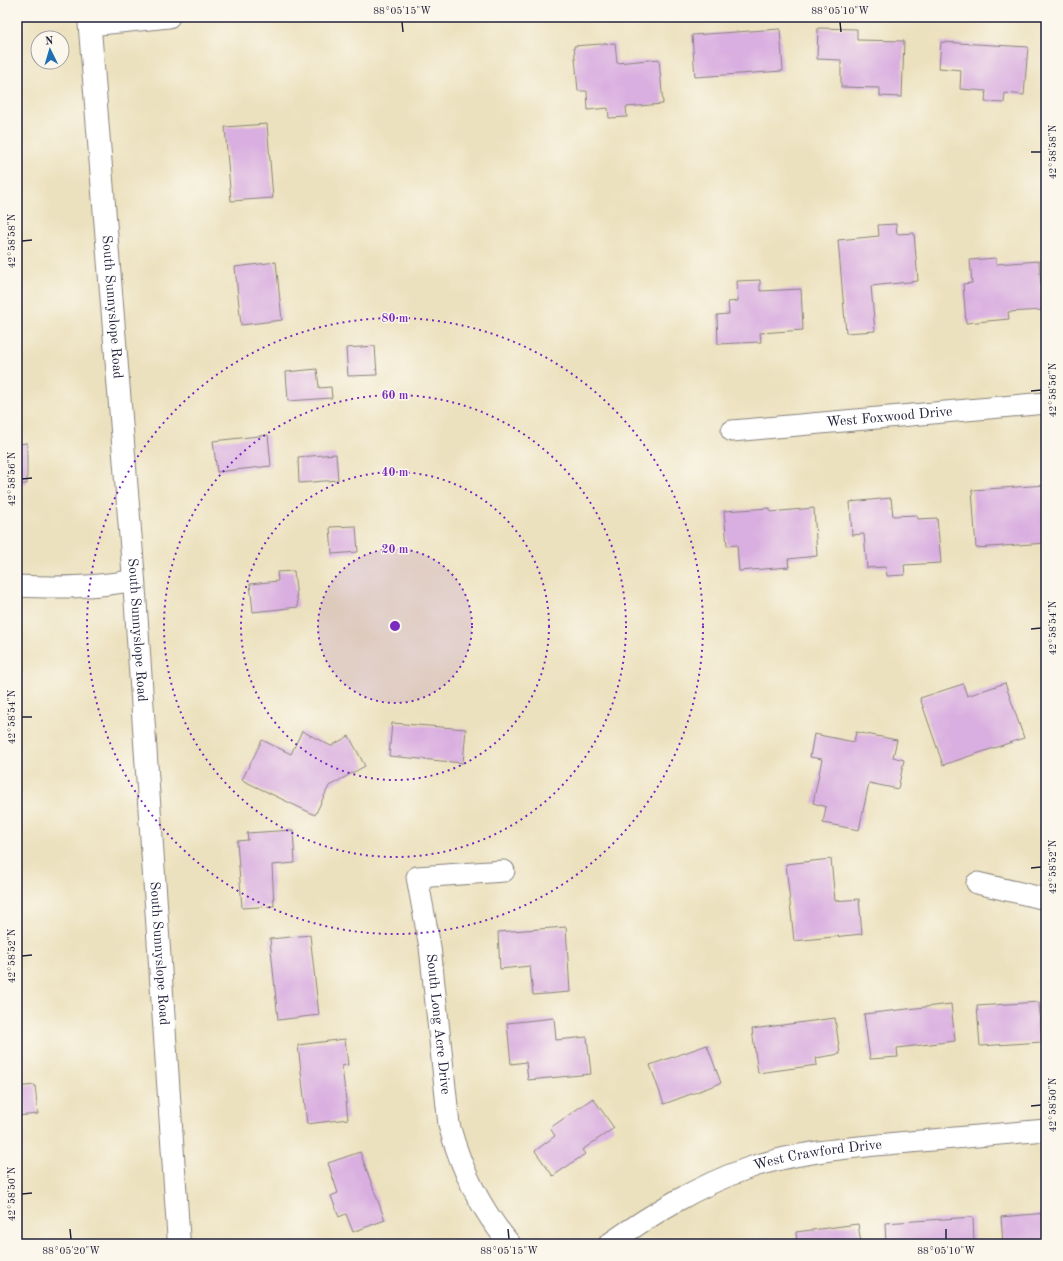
<svg xmlns="http://www.w3.org/2000/svg" width="1063" height="1261" viewBox="0 0 1063 1261" font-family="'Old Standard TT',serif">
<rect width="100%" height="100%" fill="#fbf7ec"/>
<filter id="ink" filterUnits="userSpaceOnUse"><feTurbulence type="fractalNoise" baseFrequency=".025" numOctaves="2"/><feDisplacementMap in="SourceGraphic" scale="8" xChannelSelector="R" yChannelSelector="G"/><feConvolveMatrix kernelMatrix="1 2 1 2 8 2 1 2 1" color-interpolation-filters="sRGB"/></filter>
<filter id="wash" filterUnits="userSpaceOnUse"><feTurbulence type="fractalNoise" baseFrequency=".012" numOctaves="4" result="noise"/><feDisplacementMap in="SourceGraphic" scale="16" xChannelSelector="R" yChannelSelector="G"/><feGaussianBlur stdDeviation="0.9" result="paint"/><feColorMatrix in="noise" values="0 0 0 0 0 0 0 0 0 0 0 0 0 0 0 0 0 1.4 0 .05"/><feComposite in="paint" operator="in"/></filter>
<g filter="url(#wash)">
<rect width="100%" height="100%" fill="#ece1be"/>
<g id="blocks">
<path fill="#d9aee0" d="M818,28L857,29V40L904,41L902,97L880,96V88L841,87V60L817,59Z
M780,29L783,71L695,77L692,35Z
M941,42L1028,47L1024,95L1005,93L1004,103L985,102L986,91L960,89L961,70L939,68Z
M615,43L617,63L659,59L663,104L626,107L627,117L609,118L608,108L588,110L587,91H578L574,46Z
M267,124L273,198L231,201L225,127Z
M896,224L897,234L914,233L918,281L871,286L875,331L846,333L838,240L879,236L878,225Z
M996,258V264L1039,261L1043,310L1008,312L1009,319L966,323L963,284L972,283L970,260Z
M276,262L282,320L241,325L235,267Z
M760,280V291L801,289L803,330L760,333L761,342L718,344L717,315L729,314L728,302L738,301L737,281Z
M375,346L377,375L348,376L346,348Z
M317,369L319,388L331,387L332,398L288,401L286,372Z
M268,435L271,466L217,472L213,441Z
M27,443V484H17V444Z
M336,454L338,480L299,483L298,457Z
M1046,485V543L976,548L972,490Z
M891,498L893,516L917,515L918,519L937,518L941,563L904,565L905,575L887,576L886,567L867,568L864,534L852,535L850,502Z
M770,508V512L814,508L817,556L788,559L789,567L739,571L737,545L727,546L724,511Z
M356,526L358,552L332,554L330,527Z
M294,571L298,607L253,612L250,584L278,581L277,572Z
M1005,683L1024,738L943,765L920,698L963,684L967,696Z
M392,723L466,729L463,763L389,756Z
M302,731L331,746L349,736L365,766L329,786L315,815L242,780L262,740L291,754Z
M856,732L897,740L893,757L904,760L898,789L869,783L859,830L823,823L826,807L813,803L822,759L810,757L814,734L854,742Z
M293,830L295,863L272,865L274,906L242,908L237,841L248,840L247,833Z
M831,859L835,901L859,899L862,934L794,941L786,864Z
M566,927L570,992L533,995L530,966L500,969L498,932Z
M310,935L319,1015L278,1020L270,939Z
M1039,1002L1042,1042L980,1046L977,1006Z
M951,1004L955,1041L897,1048L898,1057L870,1059L864,1014Z
M554,1018L556,1040L587,1037L591,1074L528,1080L526,1062L511,1064L507,1023Z
M835,1018L840,1054L816,1058L817,1065L758,1073L752,1029Z
M345,1039L348,1065L342,1066L348,1119L307,1124L298,1045Z
M707,1045L721,1083L664,1104L650,1065Z
M35,1085L38,1114L17,1116V1087Z
M593,1098L614,1128L582,1150L585,1154L553,1176L535,1151L555,1136L550,1128Z
M360,1152L385,1220L353,1232L346,1214L339,1217L331,1196L338,1193L328,1163Z
M1046,1213V1244H1003L1001,1217Z
M973,1217L974,1244H886L885,1223Z
M858,1224L861,1244H797L796,1232Z"/>
</g>
</g>
<g filter="url(#ink)">
<use href="#blocks" fill-opacity="0" stroke="#87827c" stroke-width="1"/>
<g fill="none" stroke-linecap="round" stroke-linejoin="round">
<defs>
<g id="street">
<path d="M90,25L169,17"/>
<path id="s1" d="M732,431L1046,403"/>
<path d="M17,586C57,588 95,588 134,580"/>
<path id="s2" d="M504,871L417,877L430,947L449,1125C461,1169 481,1210 510,1244"/>
<path d="M977,883L1046,899"/>
<path id="s3" d="M609,1244C652,1214 697,1186 746,1169C794,1152 848,1148 898,1143C948,1139 997,1134 1046,1130"/>
</g>
<g id="secondary">
<path id="s4" d="M89,17L134,580L179,1244"/>
</g>
</defs>
<use href="#street" stroke="#87827c" stroke-width="23"/>
<use href="#secondary" stroke="#87827c" stroke-width="24"/>
<use href="#street" stroke="#fff" stroke-width="21"/>
<use href="#secondary" stroke="#fff" stroke-width="22"/>
</g>
</g>
<path fill="none" stroke="#22223b" stroke-width="1.5" d="M402,22L403,32M840,22L841,32M1031,152H1041M22,241L32,240M1031,391L1041,390M22,479L32,478M1031,629L1041,628M22,717H32M1031,868L1041,867M22,956L32,955M1031,1106L1041,1105M22,1194L32,1193M70,1229L71,1239M508,1229L509,1239M946,1229V1239"/>
<circle cx="395" cy="626" r="77" fill="#7b2cbf" fill-opacity=".12"/>
<g fill="none" stroke="#7b2cbf" stroke-width="2" stroke-dasharray="2 4">
<circle cx="395" cy="626" r="77"/>
<circle cx="395" cy="626" r="154"/>
<circle cx="395" cy="626" r="231"/>
<circle cx="395" cy="626" r="308"/>
</g>
<g text-anchor="middle" dominant-baseline="central" stroke-width="3" stroke-linejoin="round" paint-order="stroke">
<g font-size="14" fill="#22223b" stroke="#fbf7ec">
<text stroke="none"><textPath href="#s4" startOffset="291">South Sunnyslope Road</textPath></text>
<text stroke="none"><textPath href="#s1" startOffset="158">West Foxwood Drive</textPath></text>
<text stroke="none"><textPath href="#s4" startOffset="615">South Sunnyslope Road</textPath></text>
<text stroke="none"><textPath href="#s4" startOffset="939">South Sunnyslope Road</textPath></text>
<text stroke="none"><textPath href="#s2" startOffset="236">South Long Acre Drive</textPath></text>
<text stroke="none"><textPath href="#s3" startOffset="230">West Crawford Drive</textPath></text>
</g>
</g>
<circle cx="395" cy="626" r="6" fill="#7b2cbf" stroke="#fbf7ec" stroke-width="2"/>
<g font-size="12" text-anchor="middle" font-weight="bold" fill="#7b2cbf" stroke="#fbf7ec" stroke-width="3" stroke-linejoin="round" paint-order="stroke">
<text x="395" y="322">80 m</text>
<text x="395" y="399">60 m</text>
<text x="395" y="476">40 m</text>
<text x="395" y="553">20 m</text>
</g>
<rect width="1063" height="1261" fill="none" stroke="#fbf7ec" stroke-width="44"/>
<g transform="translate(50 50) rotate(355)"><circle r="19" fill="#fbf7ec" stroke="#a4a2a5"/>
<path d="M0-3L7 15L0 10L-7 15Z" fill="#1f6fb2"/>
<text y="-6" font-size="11" font-weight="bold" text-anchor="middle" fill="#22223b">N</text>
</g>
<rect x="22" y="22" width="1019" height="1217" fill="none" stroke="#22223b" stroke-width="1.5"/>
<g font-size="10" text-anchor="middle" fill="#22223b">
<text x="402" y="14">88°05'15"W</text>
<text x="840" y="14">88°05'10"W</text>
<text transform="translate(1052 152) rotate(-90)" y="4">42°58'58"N</text>
<text transform="translate(11 241) rotate(-90)" y="4">42°58'58"N</text>
<text transform="translate(1052 390) rotate(-90)" y="4">42°58'56"N</text>
<text transform="translate(11 479) rotate(-90)" y="4">42°58'56"N</text>
<text transform="translate(1052 628) rotate(-90)" y="4">42°58'54"N</text>
<text transform="translate(11 717) rotate(-90)" y="4">42°58'54"N</text>
<text transform="translate(1052 867) rotate(-90)" y="4">42°58'52"N</text>
<text transform="translate(11 956) rotate(-90)" y="4">42°58'52"N</text>
<text transform="translate(1052 1105) rotate(-90)" y="4">42°58'50"N</text>
<text transform="translate(11 1194) rotate(-90)" y="4">42°58'50"N</text>
<text x="71" y="1254">88°05'20"W</text>
<text x="509" y="1254">88°05'15"W</text>
<text x="946" y="1254">88°05'10"W</text>
</g>
</svg>
